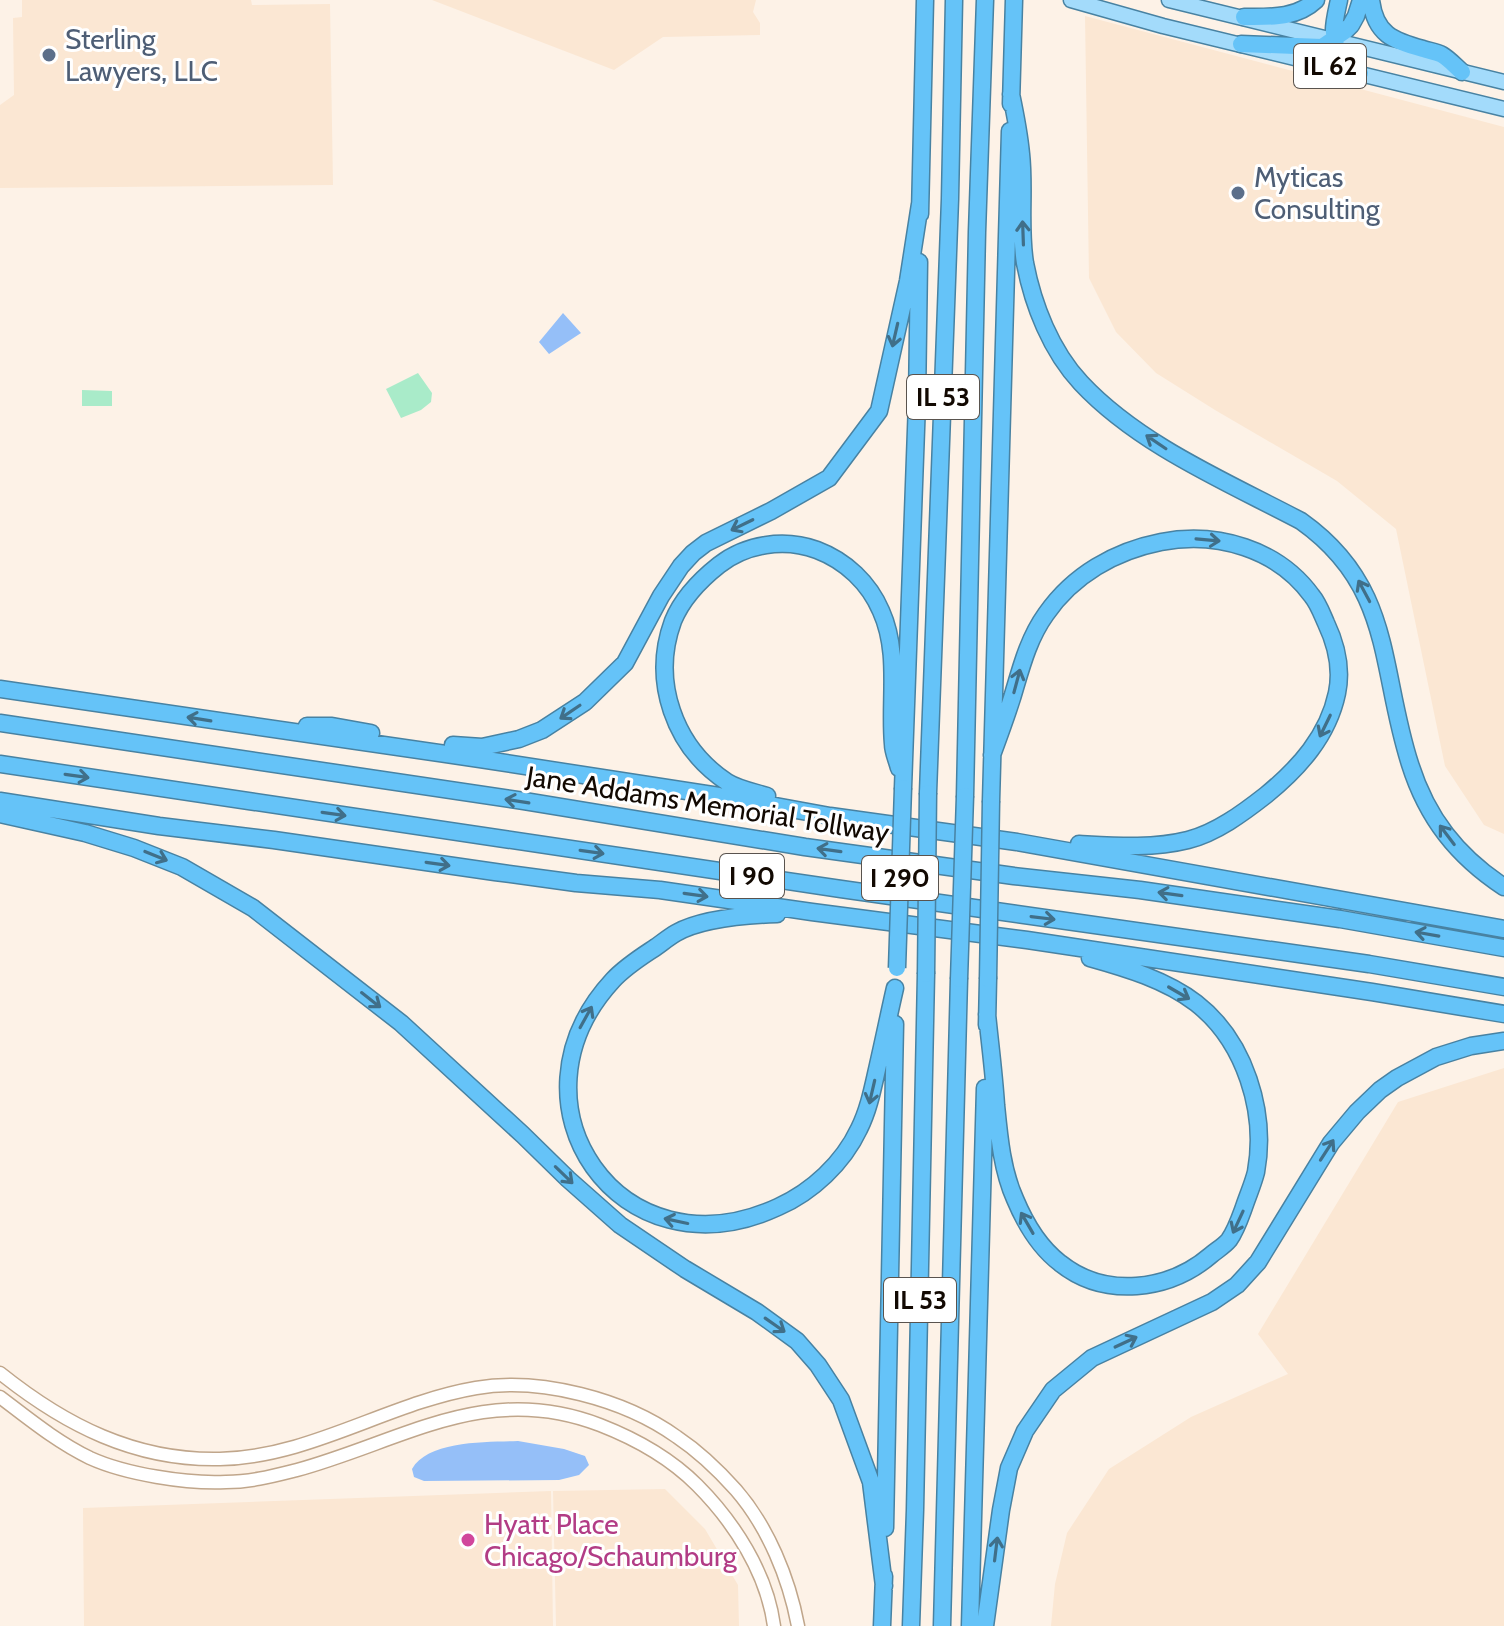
<svg xmlns="http://www.w3.org/2000/svg" width="1504" height="1626" viewBox="0 0 1504 1626" font-family="Cabin,sans-serif">
<rect width="100%" height="100%" fill="#fdf2e7"/>
<path fill="#fbe7d3" d="M22,0H251L252,5L330,4L333,185L0,188V105L14,95L13,18L22,17Z
M432,0H756L753,12L760,23V35L663,37L614,70Z
M1085,16L1504,127V834L1484,825L1445,766L1396,529L1337,481L1215,410L1156,373L1116,332L1089,278Z
M1504,1068V1626H1051L1055,1584L1067,1533L1109,1469L1191,1417L1288,1374L1258,1334L1398,1102Z
M665,1489L705,1529L738,1585L739,1626H556L553,1491Z
M551,1491L553,1626H84L83,1508Z"/>
<path fill="#a9ebc9" d="M418,373L432,393L431,402L421,410L401,418L386,389Z
M82,390L112,391V406H82Z"/>
<path fill="#95bff8" d="M563,313L581,333L549,354L539,342Z
M518,1441L564,1449L585,1456L589,1465L579,1475L559,1480L424,1481L414,1477L412,1469C428,1440 488,1442 518,1441Z"/>
<g fill="none" stroke-linecap="round" stroke-linejoin="round">
<defs>
<path id="tertiary" d="M0,1373C65,1425 135,1461 220,1459C311,1457 388,1403 476,1388C540,1377 624,1399 677,1437C698,1451 719,1471 736,1490C768,1527 789,1578 798,1626
M0,1397C29,1419 57,1442 90,1458C125,1474 187,1484 226,1482C251,1482 273,1476 297,1470C403,1441 486,1381 600,1425C636,1439 670,1458 697,1485C734,1522 767,1573 774,1626"/>
<path id="primary" d="M1071,0L1163,26L1504,109
M1169,0L1504,82"/>
<path id="motorway" d="M1339,0C1335,19 1329,38 1341,56C1345,63 1354,68 1360,73
M1371,0C1375,34 1393,41 1423,49C1429,51 1437,52 1442,55C1449,59 1456,67 1462,72
M1244,17C1269,17 1296,19 1316,0
M1241,44L1322,47L1345,31L1351,25L1356,16L1361,0
M1011,94C1015,113 1019,133 1021,154C1025,190 1019,227 1025,263C1033,305 1051,351 1081,383C1139,445 1227,482 1301,521C1394,587 1379,668 1410,764C1427,818 1457,856 1504,887
M1011,104L1014,0
M920,214L925,0
M0,689L480,759L719,796L830,816L1017,842L1504,929
M0,723L524,801L805,847L1014,876L1140,890L1340,919L1504,948
M307,726H332L371,733
M453,745L482,747L519,739L542,730L585,702L625,663L661,596L681,566L693,553L706,543L771,511L829,478L879,411L908,281L920,204
M992,755C999,736 1006,717 1012,698C1021,668 1028,639 1046,614C1073,575 1115,551 1161,542C1217,531 1278,549 1312,596C1318,603 1322,614 1326,623C1336,644 1342,669 1337,693C1328,736 1299,768 1266,795C1243,813 1216,833 1188,840C1152,849 1115,846 1079,844
M0,764L841,889L1369,964L1504,987
M903,788L917,402L919,262
M928,793L950,199L954,0
M767,796C754,792 738,789 727,782C674,747 651,681 673,621C682,599 700,580 719,565C746,544 784,538 817,550C846,561 869,583 881,611C900,653 889,700 893,744C893,752 897,760 899,768
M965,796L977,232L985,0
M0,801L159,826L274,840L495,872L576,883L660,890L812,912L1027,940L1372,992L1504,1014
M991,801L1010,131
M0,814L85,833L134,848L182,867L253,908L401,1023L523,1135L568,1179L620,1225L685,1269L757,1312L797,1341L818,1365L841,1400L871,1482L884,1586
M777,914C748,915 701,919 676,933C669,937 663,942 656,947C641,957 626,966 613,980C499,1103 620,1280 778,1207C812,1192 843,1163 859,1129C869,1109 873,1087 878,1065C884,1039 889,1014 895,988
M987,1014C990,1044 994,1074 996,1105C999,1136 1002,1170 1015,1199C1025,1223 1039,1247 1060,1263C1105,1299 1169,1291 1211,1255C1217,1250 1224,1246 1229,1240C1236,1230 1240,1218 1244,1207C1248,1195 1253,1184 1256,1172C1267,1112 1245,1041 1196,1003C1166,980 1126,968 1090,958
M987,1025L988,979
M885,1528L895,1024
M882,1626L884,1576
M911,1626L915,1510L926,974
M942,1626L959,979
M970,1626L985,1088
M985,1626L1001,1510L1009,1468L1025,1431L1053,1390L1092,1358L1212,1302L1237,1285L1258,1262L1331,1143L1357,1112L1380,1090L1397,1078L1436,1057L1471,1046L1504,1041"/>
</defs>
<use href="#tertiary" stroke="#c0a68b" stroke-width="15"/>
<use href="#primary" stroke="#4882a2" stroke-width="17"/>
<use href="#motorway" stroke="#4882a2" stroke-width="19"/>
<use href="#tertiary" stroke="#fff" stroke-width="12"/>
<use href="#primary" stroke="#a3dbfb" stroke-width="14"/>
<use href="#motorway" stroke="#65c3f8" stroke-width="16"/>
<defs>
<path id="motorway-bridge" d="M897,968L903,788
M926,974L928,793
M959,979L965,796
M988,979L991,801"/>
</defs>
<use href="#motorway-bridge" stroke="#4882a2" stroke-width="19" stroke-linecap="butt"/>
<use href="#motorway-bridge" stroke="#65c3f8" stroke-width="16"/>
</g>
<defs><path id="oneway-shaft" d="M-6 0H5M1.5-3L5.5 0L1.5 3" fill="none" stroke-width="1.6" stroke-linecap="round" stroke-linejoin="round" transform="scale(2)"/></defs>
<g stroke="#406f89">
<use href="#oneway-shaft" transform="translate(1023 233) rotate(-92)"/>
<use href="#oneway-shaft" transform="translate(895 335) rotate(103)"/>
<use href="#oneway-shaft" transform="translate(1156 442) rotate(-146)"/>
<use href="#oneway-shaft" transform="translate(742 525) rotate(154)"/>
<use href="#oneway-shaft" transform="translate(1208 540) rotate(5)"/>
<use href="#oneway-shaft" transform="translate(1364 591) rotate(-118)"/>
<use href="#oneway-shaft" transform="translate(1017 681) rotate(-75)"/>
<use href="#oneway-shaft" transform="translate(570 712) rotate(146)"/>
<use href="#oneway-shaft" transform="translate(199 719) rotate(-171)"/>
<use href="#oneway-shaft" transform="translate(1325 726) rotate(116)"/>
<use href="#oneway-shaft" transform="translate(77 776) rotate(8)"/>
<use href="#oneway-shaft" transform="translate(517 801) rotate(-171)"/>
<use href="#oneway-shaft" transform="translate(334 814) rotate(8)"/>
<use href="#oneway-shaft" transform="translate(1447 835) rotate(-127)"/>
<use href="#oneway-shaft" transform="translate(829 850) rotate(-172)"/>
<use href="#oneway-shaft" transform="translate(592 852) rotate(8)"/>
<use href="#oneway-shaft" transform="translate(156 856) rotate(22)"/>
<use href="#oneway-shaft" transform="translate(438 864) rotate(8)"/>
<use href="#oneway-shaft" transform="translate(1170 894) rotate(-172)"/>
<use href="#oneway-shaft" transform="translate(696 895) rotate(8)"/>
<use href="#oneway-shaft" transform="translate(1043 918) rotate(7)"/>
<use href="#oneway-shaft" transform="translate(1427 934) rotate(-170)"/>
<use href="#oneway-shaft" transform="translate(1179 993) rotate(30)"/>
<use href="#oneway-shaft" transform="translate(371 1000) rotate(38)"/>
<use href="#oneway-shaft" transform="translate(586 1017) rotate(-61)"/>
<use href="#oneway-shaft" transform="translate(872 1092) rotate(103)"/>
<use href="#oneway-shaft" transform="translate(1327 1150) rotate(-57)"/>
<use href="#oneway-shaft" transform="translate(564 1175) rotate(44)"/>
<use href="#oneway-shaft" transform="translate(676 1221) rotate(-168)"/>
<use href="#oneway-shaft" transform="translate(1238 1222) rotate(115)"/>
<use href="#oneway-shaft" transform="translate(1027 1223) rotate(-120)"/>
<use href="#oneway-shaft" transform="translate(775 1325) rotate(35)"/>
<use href="#oneway-shaft" transform="translate(1126 1342) rotate(-25)"/>
<use href="#oneway-shaft" transform="translate(996 1549) rotate(-83)"/>
</g>
<g fill="#5c6f8a" stroke="#fff" stroke-width="3">
<circle cx="49" cy="55" r="8"/>
<circle cx="1238" cy="193" r="8"/>
</g>
<circle fill="#d1479c" stroke="#fff" stroke-width="3" cx="468" cy="1540" r="8"/>
<g text-anchor="middle" dominant-baseline="central" stroke-width="6" stroke-linejoin="round" paint-order="stroke">
<g fill="#fff" stroke="#59534e" stroke-width="2">
<rect x="1294" y="44" width="72" height="44" rx="6"/>
<rect x="907" y="375" width="72" height="44" rx="6"/>
<rect x="720" y="854" width="64" height="44" rx="6"/>
<rect x="862" y="856" width="76" height="44" rx="6"/>
<rect x="884" y="1278" width="72" height="44" rx="6"/>
</g>
<g font-size="26" font-weight="bold" fill="#120902">
<text x="1330" y="66">IL 62</text>
<text x="943" y="397">IL 53</text>
<text x="752" y="876">I 90</text>
<text x="900" y="878">I 290</text>
<text x="920" y="1300">IL 53</text>
</g>
<g font-size="28" fill="#4e5e75" stroke="#fff" text-anchor="start">
<text x="65" y="39">Sterling<tspan x="65" dy="32">Lawyers, LLC</tspan></text>
<text x="1254" y="177">Myticas<tspan x="1254" dy="32">Consulting</tspan></text>
</g>
<g font-size="28" fill="#120902" stroke="#fff">
<text transform="translate(708 804) rotate(9)">Jane Addams Memorial Tollway</text>
</g>
<g font-size="28" fill="#b23c85" stroke="#fff" text-anchor="start">
<text x="484" y="1524">Hyatt Place<tspan x="484" dy="32">Chicago/Schaumburg</tspan></text>
</g>
</g>
</svg>
